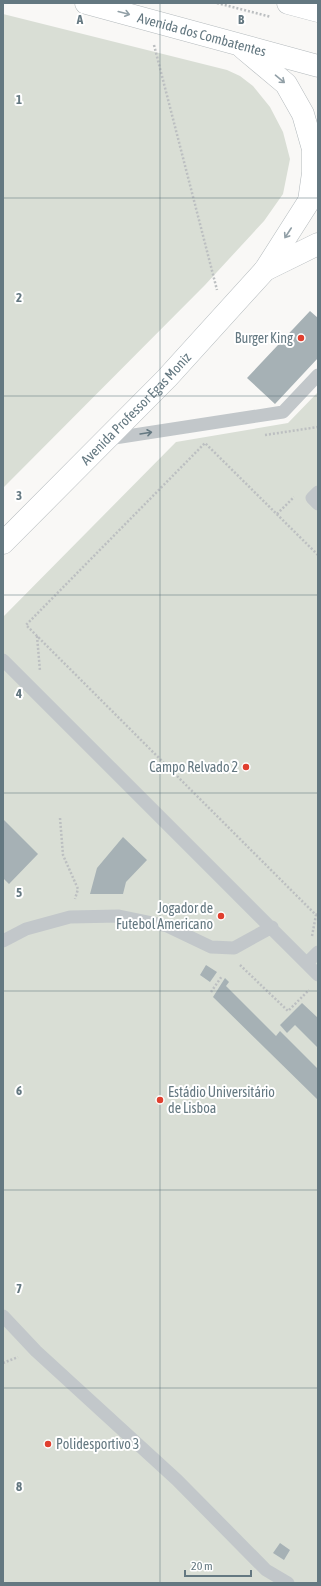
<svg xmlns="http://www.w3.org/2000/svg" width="321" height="1586" viewBox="0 0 321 1586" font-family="'Asap Condensed',sans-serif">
<rect width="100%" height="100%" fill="#f9f8f6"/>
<path fill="#d9ded5" d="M3,14L227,70L240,76L253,86L270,107L283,132L290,159L283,194L264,221L205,285L3,488Z
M318,392V1583H3V617L176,442L288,423Z"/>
<path fill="#a6b1b5" d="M310,311L318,318V358L275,404L247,378Z
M3,819L38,854L9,884L3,878Z
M123,837L147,860L126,882L123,894H90L97,868Z
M206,965L217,972L210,982L200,975Z
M225,978L229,982L226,986L276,1036L280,1031L318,1069V1100L213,997Z
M302,1003L318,1018V1048L295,1025L287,1033L280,1025Z
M280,1543L290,1550L284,1560L273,1553Z"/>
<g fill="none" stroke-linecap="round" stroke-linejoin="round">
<defs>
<g id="primary">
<path id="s1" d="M86,3L318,66"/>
<path d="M288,3L318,11"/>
<path d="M243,48L286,84L303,114L313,149V173L309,201"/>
<path d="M265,270L318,244"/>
<path id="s2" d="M3,543L167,378L265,270L309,201L318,191"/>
</g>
</defs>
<use href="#primary" stroke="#b3b9bc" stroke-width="23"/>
<path stroke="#bcbfc1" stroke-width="2.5" stroke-dasharray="2 2" stroke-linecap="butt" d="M217,3L271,17
M154,45L217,290
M265,435L318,427
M277,514L294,497
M318,555L205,443L26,625L316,915L318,913
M37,636L40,671
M60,818L63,855L78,889L75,899
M312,936L316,915
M240,965L288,1011L309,990
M211,992L222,976
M3,1363L18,1357"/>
<path stroke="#c2c7ca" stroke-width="13" d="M108,439L283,412L318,375
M318,492L312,498L318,504
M3,660L318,975
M3,941L26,929L70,917L119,916L167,926L211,947L234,948L272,927
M307,963L318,952
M3,1316L36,1351L177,1480L266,1570L288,1583"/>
<use href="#primary" stroke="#fff" stroke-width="22"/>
</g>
<defs><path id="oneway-shaft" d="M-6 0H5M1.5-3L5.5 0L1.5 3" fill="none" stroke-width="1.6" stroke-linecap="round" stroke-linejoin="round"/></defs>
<g stroke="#92a0a7">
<use href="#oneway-shaft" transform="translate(124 13) rotate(15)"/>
<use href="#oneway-shaft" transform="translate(280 79) rotate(40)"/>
<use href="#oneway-shaft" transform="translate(288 233) rotate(123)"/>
</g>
<use stroke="#647881" href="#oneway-shaft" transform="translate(146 433) rotate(-9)"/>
<path fill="none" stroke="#647881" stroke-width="1" stroke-opacity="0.55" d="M160,3V1583M3,198H318M3,396H318M3,595H318M3,793H318M3,991H318M3,1190H318M3,1388H318"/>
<g fill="#e03f2f" stroke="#fff" stroke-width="1.5">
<circle cx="301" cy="338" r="4"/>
<circle cx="246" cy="767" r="4"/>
<circle cx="221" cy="916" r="4"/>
<circle cx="160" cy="1100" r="4"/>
<circle cx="48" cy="1444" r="4"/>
</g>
<g text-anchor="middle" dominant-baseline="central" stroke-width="4" stroke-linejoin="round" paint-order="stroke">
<g font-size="14" fill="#647881" stroke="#fff">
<text stroke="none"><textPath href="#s1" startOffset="120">Avenida dos Combatentes</textPath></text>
<text stroke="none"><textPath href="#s2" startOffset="189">Avenida Professor Egas Moniz</textPath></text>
</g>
<g font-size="14" fill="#647881" stroke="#fff" text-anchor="end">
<text x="293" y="338">Burger King</text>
<text x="238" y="767">Campo Relvado 2</text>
<text x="213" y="908">Jogador de<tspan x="213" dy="16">Futebol Americano</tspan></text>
<text x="168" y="1092" text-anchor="start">Estádio Universitário<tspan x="168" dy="16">de Lisboa</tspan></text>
<text x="56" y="1444" text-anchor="start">Polidesportivo 3</text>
</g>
</g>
<g font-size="13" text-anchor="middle" font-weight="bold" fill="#647881" stroke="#fff" stroke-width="4" stroke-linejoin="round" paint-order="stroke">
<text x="80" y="24">A</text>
<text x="241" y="24">B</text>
<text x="19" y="104">1</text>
<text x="19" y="302">2</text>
<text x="19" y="500">3</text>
<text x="19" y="698">4</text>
<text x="19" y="897">5</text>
<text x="19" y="1095">6</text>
<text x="19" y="1293">7</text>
<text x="19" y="1491">8</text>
</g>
<rect width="321" height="1586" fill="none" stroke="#647881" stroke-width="8"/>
<path d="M185 1570v6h66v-6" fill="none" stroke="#647881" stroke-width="2"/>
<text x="191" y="1570" font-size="12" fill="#647881" stroke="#ffffff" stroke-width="3" paint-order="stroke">20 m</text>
</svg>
